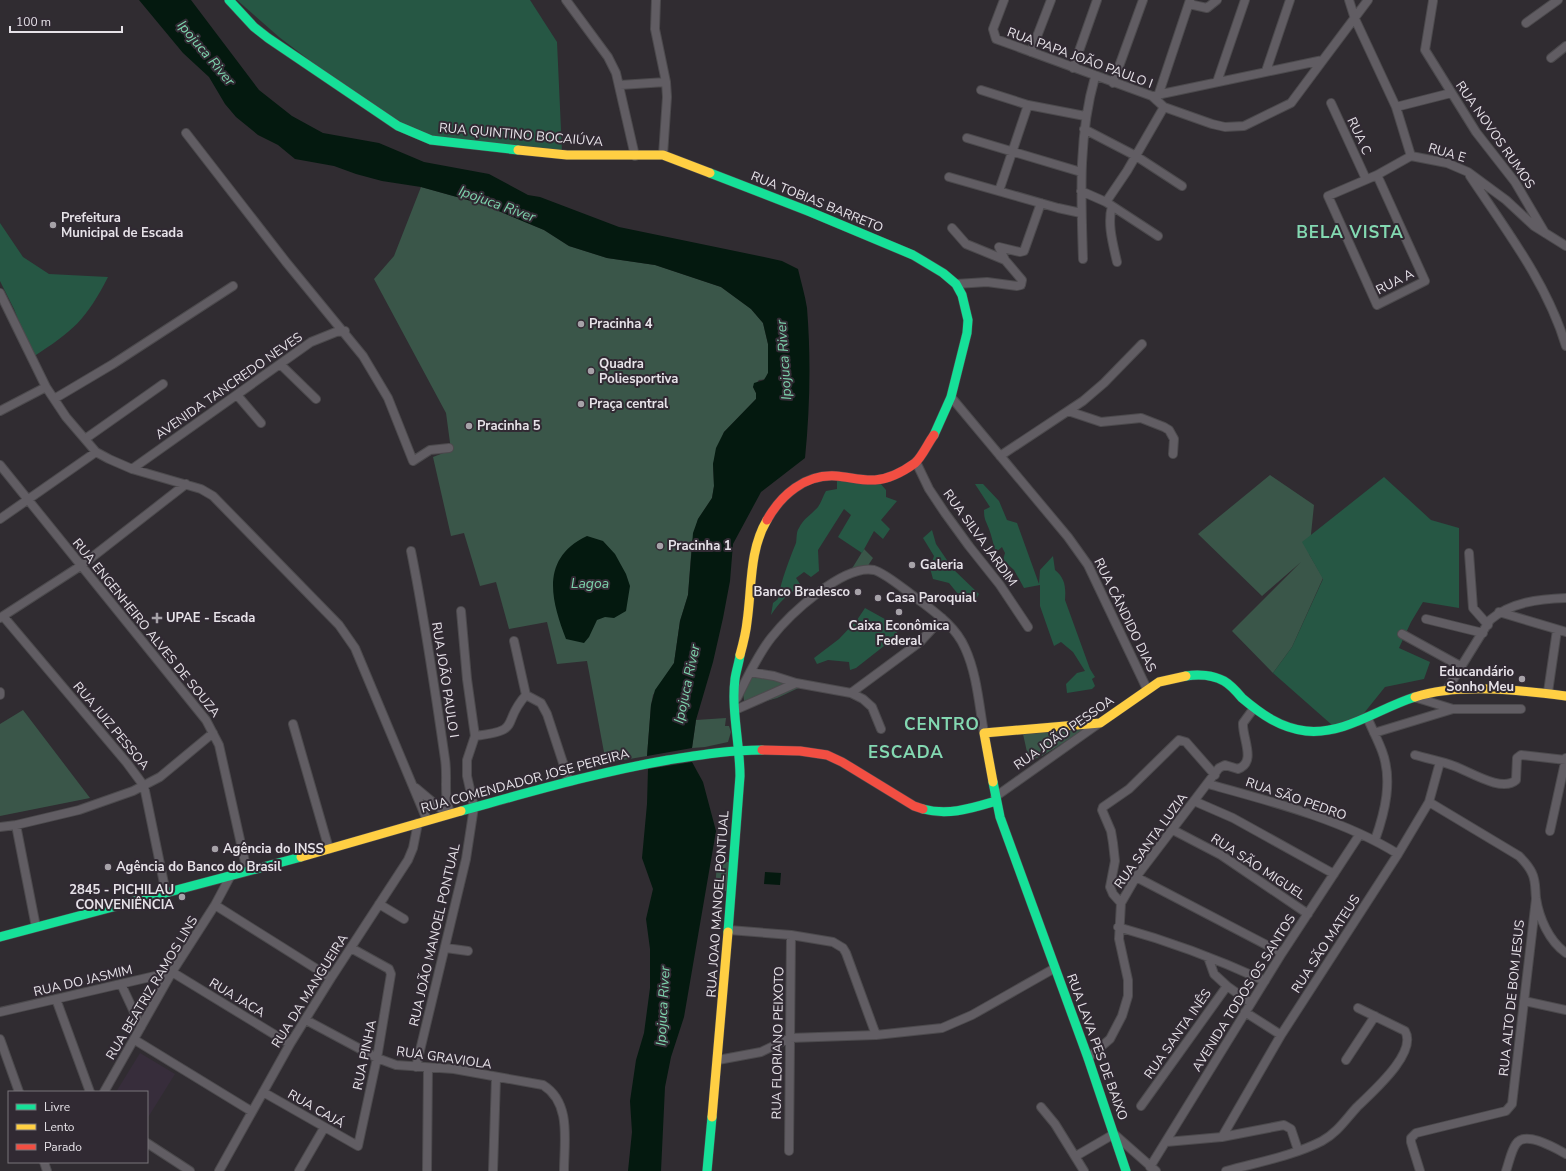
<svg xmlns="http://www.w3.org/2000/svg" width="1566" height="1171" viewBox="0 0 1566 1171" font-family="'Nunito Sans',sans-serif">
<rect width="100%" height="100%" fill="#302c31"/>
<path fill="#372d3b" d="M140,1053L175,1074L147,1119V1092H116Z"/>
<path fill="#3a5649" d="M421,187L482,204L544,230L569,246L607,258L655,265L721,287L751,309L763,323L768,344V373C766,378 765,380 759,380L753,387L756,393V399L724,432L713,464L714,486L712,498L698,519L692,542L688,595L680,621L674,663L653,695L651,705L647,756L606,763L587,661L557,664L547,622L509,629L496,582L480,586L464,533L451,536L433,457L451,450L446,413L374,279L394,256Z
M1270,475L1314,505L1309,554L1323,578L1292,647L1273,673L1232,631L1301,562L1262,596L1198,534Z
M864,549L873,558L863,573L848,575Z
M752,673L807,684L777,698L745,707L743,693Z
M23,710L90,798L0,816V724Z
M726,718L725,726H729L731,732L728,742L705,747L692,748L696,720Z
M1082,730L1081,732L1042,756L1029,761L1023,734Z
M717,862H729L727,891L715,890Z"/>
<path fill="#265744" d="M237,0H530L557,42L562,152L442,140L394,125L279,37Z
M0,223L23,257L49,274L108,277C86,320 73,331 33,357L14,309L0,281Z
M1384,477L1431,520L1459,528V608L1423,602L1411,622L1399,648L1430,662L1424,679L1385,687L1356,723L1332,725L1273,673L1292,647L1323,579L1302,542Z
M837,480L880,483L886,490V497L897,501L881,520L890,529L883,539L874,531L862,553L838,537L851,515L844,509L818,550L819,571L811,577L804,572L796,578L802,587C788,592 779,603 771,615L773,603L778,599C781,581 789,560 796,543C797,538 796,532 799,528C803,519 812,514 818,507C821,503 823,496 826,491L837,489Z
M975,484H983L999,501L1007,520L1017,523L1039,584L1040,570L1053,556L1055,570C1065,578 1066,587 1065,600L1090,669L1095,677L1092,679L1095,686L1092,689L1067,693L1066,684L1077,673L1085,671L1073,652L1061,642L1054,646L1040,606V585L1024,588L1014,570L1003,560L1005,553L1002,547L996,552C993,544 992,537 989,529C986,521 984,520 984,510L990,507Z
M932,530L936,544L953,569L979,594L973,604L958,594L949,583L933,579L930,568L934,556L923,538Z
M865,608L892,623L898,635L856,668L850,670L849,662L828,660L817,664L814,658L839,639L857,620Z"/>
<path fill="#04190f" d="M139,0H191L259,90L292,116L323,133L379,143L424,162L489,174L528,195L540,197L619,227L764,257L782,261L798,269C801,282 805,295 807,308C811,357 810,409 805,458L761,492L733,544L730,581L723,618L713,662L696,720L692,748L647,756L651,705L655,690L674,663L680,621L688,595L693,533L698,519L712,498L714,486L713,464L716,448L724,432L756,399V393L753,387L754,383L764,380L768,373V344L763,323L751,309L721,287L655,265L607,258L569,246L544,230L482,204L421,187L382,181L356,174L334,166L295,159L278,145L258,135L236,117L225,104L209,77L183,53Z
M587,536L603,541L615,554L626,574L630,586L626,611L614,618L605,617L597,620L589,637L584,643L566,639C550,598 541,558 587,536Z
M692,762L703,782L716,831L684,1017L671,1057L665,1087L661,1171H628L632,1132L630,1101L636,1060L644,1033L650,988V949L646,919L653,889L642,858L647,804L648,769Z
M765,872L781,873L780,885L764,884Z"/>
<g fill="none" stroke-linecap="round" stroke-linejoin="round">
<defs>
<path id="street" d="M566,0L608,57L616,73L635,156
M656,0L655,29L666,82L667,97L663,155
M1004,0L993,29L996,39L1152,96L1164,107L1212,124L1225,127L1244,126L1291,103L1323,60
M1349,0L1355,19L1396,107L1411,156
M1433,1L1425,50L1476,132L1515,182L1545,233
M1189,4L1207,8L1217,0
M1526,23L1558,0
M1031,52L1051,0
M1551,58L1566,46
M1073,68L1097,0
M1266,71L1290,0
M1217,82L1245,0
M1113,83L1143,0
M620,85L666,82
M981,90L1028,105L1085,116
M1152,96L1323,60L1368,0
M1158,96L1190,0
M1331,103L1366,179
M1396,107L1451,93
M1084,129L1136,156L1182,186
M186,133L286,262L363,356L388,398L413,461L430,450L449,448
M967,138L1081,172
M1377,175L1425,281L1377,305L1328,196L1377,175L1411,156L1447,163L1468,172L1506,200L1534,226L1566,246
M1470,176C1506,230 1547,283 1566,346
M949,177L1058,208L1081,213
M999,191L1028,105
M1081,191L1106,202L1158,236
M1106,202L1127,171L1164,107
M1112,206C1107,224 1113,244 1117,262
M952,228L966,244L1005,260L1022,280L1021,285L1017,286L987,282L956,284
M1083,259C1081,197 1078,136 1095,77
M1005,260L999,247L1020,252L1024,251L1041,203
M0,293L46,387L66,417L96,452L109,459L132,469L201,489L213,496L339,625L355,648L427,820
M280,364L316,399
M237,395L261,423
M951,397L1068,537L1088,565L1147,689
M54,399L113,364L233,286
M0,411L46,387
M1068,411L1101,422L1141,418L1164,427L1169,430L1174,439L1173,454
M85,439L163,384
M1000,456L1083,401L1104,383L1142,344
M916,462L929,489L945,513L969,546L1000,585L1028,627
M0,465L206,720L219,745L247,871
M132,469L311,342L336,332L345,331
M0,519L96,452
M411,551C425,620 435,690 445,759C448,778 443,795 450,813
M1469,553L1473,608L1488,625
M461,611L467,679L475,736
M1499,612L1566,632
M3,616L127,763L144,786L166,893
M0,618L82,565L186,484
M1426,619L1483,633
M1402,634L1462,667
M514,641L526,695L541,703L547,714L569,781
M750,672L774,676L796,683
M1446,691L1490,620C1511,602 1539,599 1566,598
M0,692V695
M1548,692L1557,630
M851,693L920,642L942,618
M1414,697L1453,709H1521
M737,698C747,678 757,656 771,638C789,615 843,564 874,570C885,573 905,590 915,597C933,611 955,625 965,648C977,674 979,705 984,733
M735,710L796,683L851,693L863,699L872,707L881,729
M1367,717C1372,729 1378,740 1382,751C1393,780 1385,812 1375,840
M293,724L329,849
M1374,733L1453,709
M475,736C524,730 500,724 526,695
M1415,755C1428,759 1442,761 1454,766C1469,771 1502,793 1516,780L1517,758L1521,755L1566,760
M1208,784C1270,801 1344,820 1398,854
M416,788L447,814
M995,797L1098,724
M1194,801L1233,818L1334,874
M1429,802L1519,856C1524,861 1529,866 1532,873C1536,881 1535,889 1536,898C1539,918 1549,941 1566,953
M16,825L36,927
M0,827L16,825L79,810L133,791L160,777L213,733
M1173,830L1221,855L1308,914
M1550,831L1566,758
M1136,877L1282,953
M1121,903L1113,894L1110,887L1115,861L1113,843L1111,831L1102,810L1103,807L1129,789L1179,740L1186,742L1215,775
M379,904L404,919
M215,905L331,978
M1118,927C1169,941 1217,959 1265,981
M729,930L791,935L833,942L843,948L846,953L876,1035
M446,948L468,951
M121,984L141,1027
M1227,986L1251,1003
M56,999L90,1092
M1524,1001L1566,1010
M0,1012L172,972L290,1044
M1245,1012L1281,1035
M306,1020L377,1058L396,1065L454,1069L543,1085C572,1103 564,1142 564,1171
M0,1039L19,1092
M135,1040L251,1111
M1088,1058L1110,1039L1122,1016L1128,996V980L1119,939L1121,903L1136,877L1219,768L1225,765L1238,769C1257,762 1242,738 1243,723L1254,708
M718,1060L761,1052L790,1038L876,1035L942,1028L972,1015L1055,968
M1346,1060L1375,1016
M416,1067L466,859L474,807L467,776V760L475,736
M104,1092L172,972L215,905L231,875
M263,1092L358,1146L377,1058L391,974L389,969L351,948
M1141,1106L1227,986L1214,974L1208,957
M1041,1107L1055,1124L1084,1171
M1222,1137L1281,1035L1398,854L1429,802L1440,762
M1166,1142L1222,1137L1284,1125L1291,1129L1298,1150
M147,1143L190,1171
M789,1151L791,935
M1076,1156L1114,1134L1156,1171
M44,1162L47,1171
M1150,1167L1282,953L1360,834
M219,1171L290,1044L331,978L408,860L413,848L418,823
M299,1171L324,1128
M427,1171L428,1068
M493,1171L496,1078
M1226,1171C1258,1162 1293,1156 1322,1141C1337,1133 1346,1119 1357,1107C1371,1093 1418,1053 1405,1031L1358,1008
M1420,1171L1411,1142V1138L1416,1133L1506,1111L1512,1104L1536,899
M1506,1171C1509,1163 1511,1151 1516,1144C1525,1130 1555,1148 1566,1154"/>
<path id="fast" d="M229,0L254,27L268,38L398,126L431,140L518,150
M710,173L808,211L913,255L943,273L956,284L962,295L968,320L967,333L951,397L934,435
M1186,676C1198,674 1213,675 1224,681C1231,685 1237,692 1242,698C1261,714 1280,728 1306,731C1345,735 1379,708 1415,697
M993,782L1000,817L1088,1058L1126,1171
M923,809C949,816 972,808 996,801
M461,811C530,792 598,772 668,760C700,755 730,750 762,750
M728,932L740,776C740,745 731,709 735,679C736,671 739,663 740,655
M0,937L301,857
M707,1171L712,1117"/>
<path id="slow" d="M518,150L567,155H663L710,173
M740,655C743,644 746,633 747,622C752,588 749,550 767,520
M1415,697C1459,683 1520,690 1566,696
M993,782L984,733L1100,723L1159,682L1186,676
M301,857L461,811
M712,1117L728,932"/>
<path id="jam" d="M767,520C781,495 805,474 836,476C849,477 863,481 875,480C889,479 904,471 915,463C922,457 928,443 934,435
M762,750L800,751L827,755L842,762L914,806L923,809"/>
</defs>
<use href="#street" stroke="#4c4a4d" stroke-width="10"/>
<use href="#fast" stroke="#4c4a4d" stroke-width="10"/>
<use href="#slow" stroke="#4c4a4d" stroke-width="10"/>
<use href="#jam" stroke="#4c4a4d" stroke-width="10"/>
<use href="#street" stroke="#615d63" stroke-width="8"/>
<use href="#fast" stroke="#16e098" stroke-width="9"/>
<use href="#slow" stroke="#ffcf43" stroke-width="9"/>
<use href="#jam" stroke="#f24e42" stroke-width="9"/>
</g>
<g fill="#a6a2a8" stroke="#312a33" stroke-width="1.5">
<circle cx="53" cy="225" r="4"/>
<circle cx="581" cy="324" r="4"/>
<circle cx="591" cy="371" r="4"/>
<circle cx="581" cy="404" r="4"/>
<circle cx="469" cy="426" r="4"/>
<circle cx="660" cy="546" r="4"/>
<circle cx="912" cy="565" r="4"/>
<circle cx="858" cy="592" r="4"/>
<circle cx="878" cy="598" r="4"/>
<circle cx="899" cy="612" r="4"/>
<path d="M155 612h4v4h4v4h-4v4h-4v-4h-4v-4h4z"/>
<circle cx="1522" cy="679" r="4"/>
<circle cx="215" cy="849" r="4"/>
<circle cx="108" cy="867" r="4"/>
<circle cx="182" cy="897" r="4"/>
</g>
<g text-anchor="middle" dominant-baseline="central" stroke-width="4" stroke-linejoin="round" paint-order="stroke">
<g font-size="13" fill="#e6e2e8" stroke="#312a33">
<text transform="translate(1080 58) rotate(20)">RUA PAPA JOÃO PAULO I</text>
<text transform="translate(521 135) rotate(5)">RUA QUINTINO BOCAIÚVA</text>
<text transform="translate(1495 135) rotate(55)">RUA NOVOS RUMOS</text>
<text transform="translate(1359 136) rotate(65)">RUA C</text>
<text transform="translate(1447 153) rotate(16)">RUA E</text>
<text transform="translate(817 202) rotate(22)">RUA TOBIAS BARRETO</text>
<text transform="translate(1395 282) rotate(-27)">RUA A</text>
<text transform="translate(229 386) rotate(-35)">AVENIDA TANCREDO NEVES</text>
<text transform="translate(980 538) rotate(54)">RUA SILVA JARDIM</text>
<text transform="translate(1125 615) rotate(64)">RUA CÂNDIDO DIAS</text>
<text transform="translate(146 628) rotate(51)">RUA ENGENHEIRO ALVES DE SOUZA</text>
<text transform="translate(445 680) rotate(81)">RUA JOÃO PAULO I</text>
<text transform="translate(111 726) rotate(50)">RUA JUIZ PESSOA</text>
<text transform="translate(1064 733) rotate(-35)">RUA JOÃO PESSOA</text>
<text transform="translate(525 781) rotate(-15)">RUA COMENDADOR JOSE PEREIRA</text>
<text transform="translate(1296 799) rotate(19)">RUA SÃO PEDRO</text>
<text transform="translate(1151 841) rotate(-54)">RUA SANTA LUZIA</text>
<text transform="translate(1258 867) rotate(33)">RUA SÃO MIGUEL</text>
<text transform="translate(718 904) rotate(-86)">RUA JOAO MANOEL PONTUAL</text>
<text transform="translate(435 935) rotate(-77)">RUA JOÃO MANOEL PONTUAL</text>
<text transform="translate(1326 944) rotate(-57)">RUA SÃO MATEUS</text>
<text transform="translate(83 981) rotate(-13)">RUA DO JASMIM</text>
<text transform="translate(152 988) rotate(-59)">RUA BEATRIZ RAMOS LINS</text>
<text transform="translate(310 991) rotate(-58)">RUA DA MANGUEIRA</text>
<text transform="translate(1244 993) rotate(-58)">AVENIDA TODOS OS SANTOS</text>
<text transform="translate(237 998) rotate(31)">RUA JACA</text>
<text transform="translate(1512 998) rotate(-84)">RUA ALTO DE BOM JESUS</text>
<text transform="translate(1178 1034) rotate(-55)">RUA SANTA INÊS</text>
<text transform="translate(778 1043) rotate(-89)">RUA FLORIANO PEIXOTO</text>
<text transform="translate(1097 1047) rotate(70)">RUA LAVA PES DE BAIXO</text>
<text transform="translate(365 1055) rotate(-78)">RUA PINHA</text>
<text transform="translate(444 1058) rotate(8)">RUA GRAVIOLA</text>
<text transform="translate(316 1109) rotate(30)">RUA CAJÁ</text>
</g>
<g font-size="13" font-weight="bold" fill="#e6e2e8" stroke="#312a33" text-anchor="start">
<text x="61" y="218">Prefeitura<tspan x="61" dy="15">Municipal de Escada</tspan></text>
<text x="589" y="324">Pracinha 4</text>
<text x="599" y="364">Quadra<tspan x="599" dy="15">Poliesportiva</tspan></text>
<text x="589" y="404">Praça central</text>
<text x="477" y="426">Pracinha 5</text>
<text x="668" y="546">Pracinha 1</text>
<text x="920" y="565">Galeria</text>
<text x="850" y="592" text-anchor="end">Banco Bradesco</text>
<text x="886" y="598">Casa Paroquial</text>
<text x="166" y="618">UPAE - Escada</text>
<text x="899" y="626" text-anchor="middle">Caixa Econômica<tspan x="899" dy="15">Federal</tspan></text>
<text x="1514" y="672" text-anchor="end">Educandário<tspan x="1514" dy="15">Sonho Meu</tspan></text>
<text x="223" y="849">Agência do INSS</text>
<text x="116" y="867">Agência do Banco do Brasil</text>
<text x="174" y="890" text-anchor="end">2845 - PICHILAU<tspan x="174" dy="15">CONVENIÊNCIA</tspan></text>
</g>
<g font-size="14" font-style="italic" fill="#7ed4ad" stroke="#312a33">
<text transform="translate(206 53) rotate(50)">Ipojuca River</text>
<text transform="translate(497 204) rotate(20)">Ipojuca River</text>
<text transform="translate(784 360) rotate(-94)">Ipojuca River</text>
<text x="590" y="583">Lagoa</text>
<text transform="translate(687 684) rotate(-78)">Ipojuca River</text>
<text transform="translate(663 1006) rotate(-87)">Ipojuca River</text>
</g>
<g font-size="17" font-weight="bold" letter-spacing="1" fill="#83d8b1" stroke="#312a33">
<text x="1350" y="232">BELA VISTA</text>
<text x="942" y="724">CENTRO</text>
<text x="906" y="752">ESCADA</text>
</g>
</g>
<rect x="8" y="1091" width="140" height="72" fill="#312a33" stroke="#79747b"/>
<rect x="16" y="1104" width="20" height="6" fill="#16e098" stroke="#79747b"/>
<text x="44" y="1111" font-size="12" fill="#e6e2e8">Livre</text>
<rect x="16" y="1124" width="20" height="6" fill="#ffcf43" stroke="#79747b"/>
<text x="44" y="1131" font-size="12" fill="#e6e2e8">Lento</text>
<rect x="16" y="1144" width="20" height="6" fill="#f24e42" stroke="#79747b"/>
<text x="44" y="1151" font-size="12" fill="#e6e2e8">Parado</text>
<path d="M10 26v6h112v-6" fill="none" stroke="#e6e2e8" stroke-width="2"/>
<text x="16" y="26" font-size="12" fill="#e6e2e8" stroke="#312a33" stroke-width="3" paint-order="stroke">100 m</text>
</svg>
